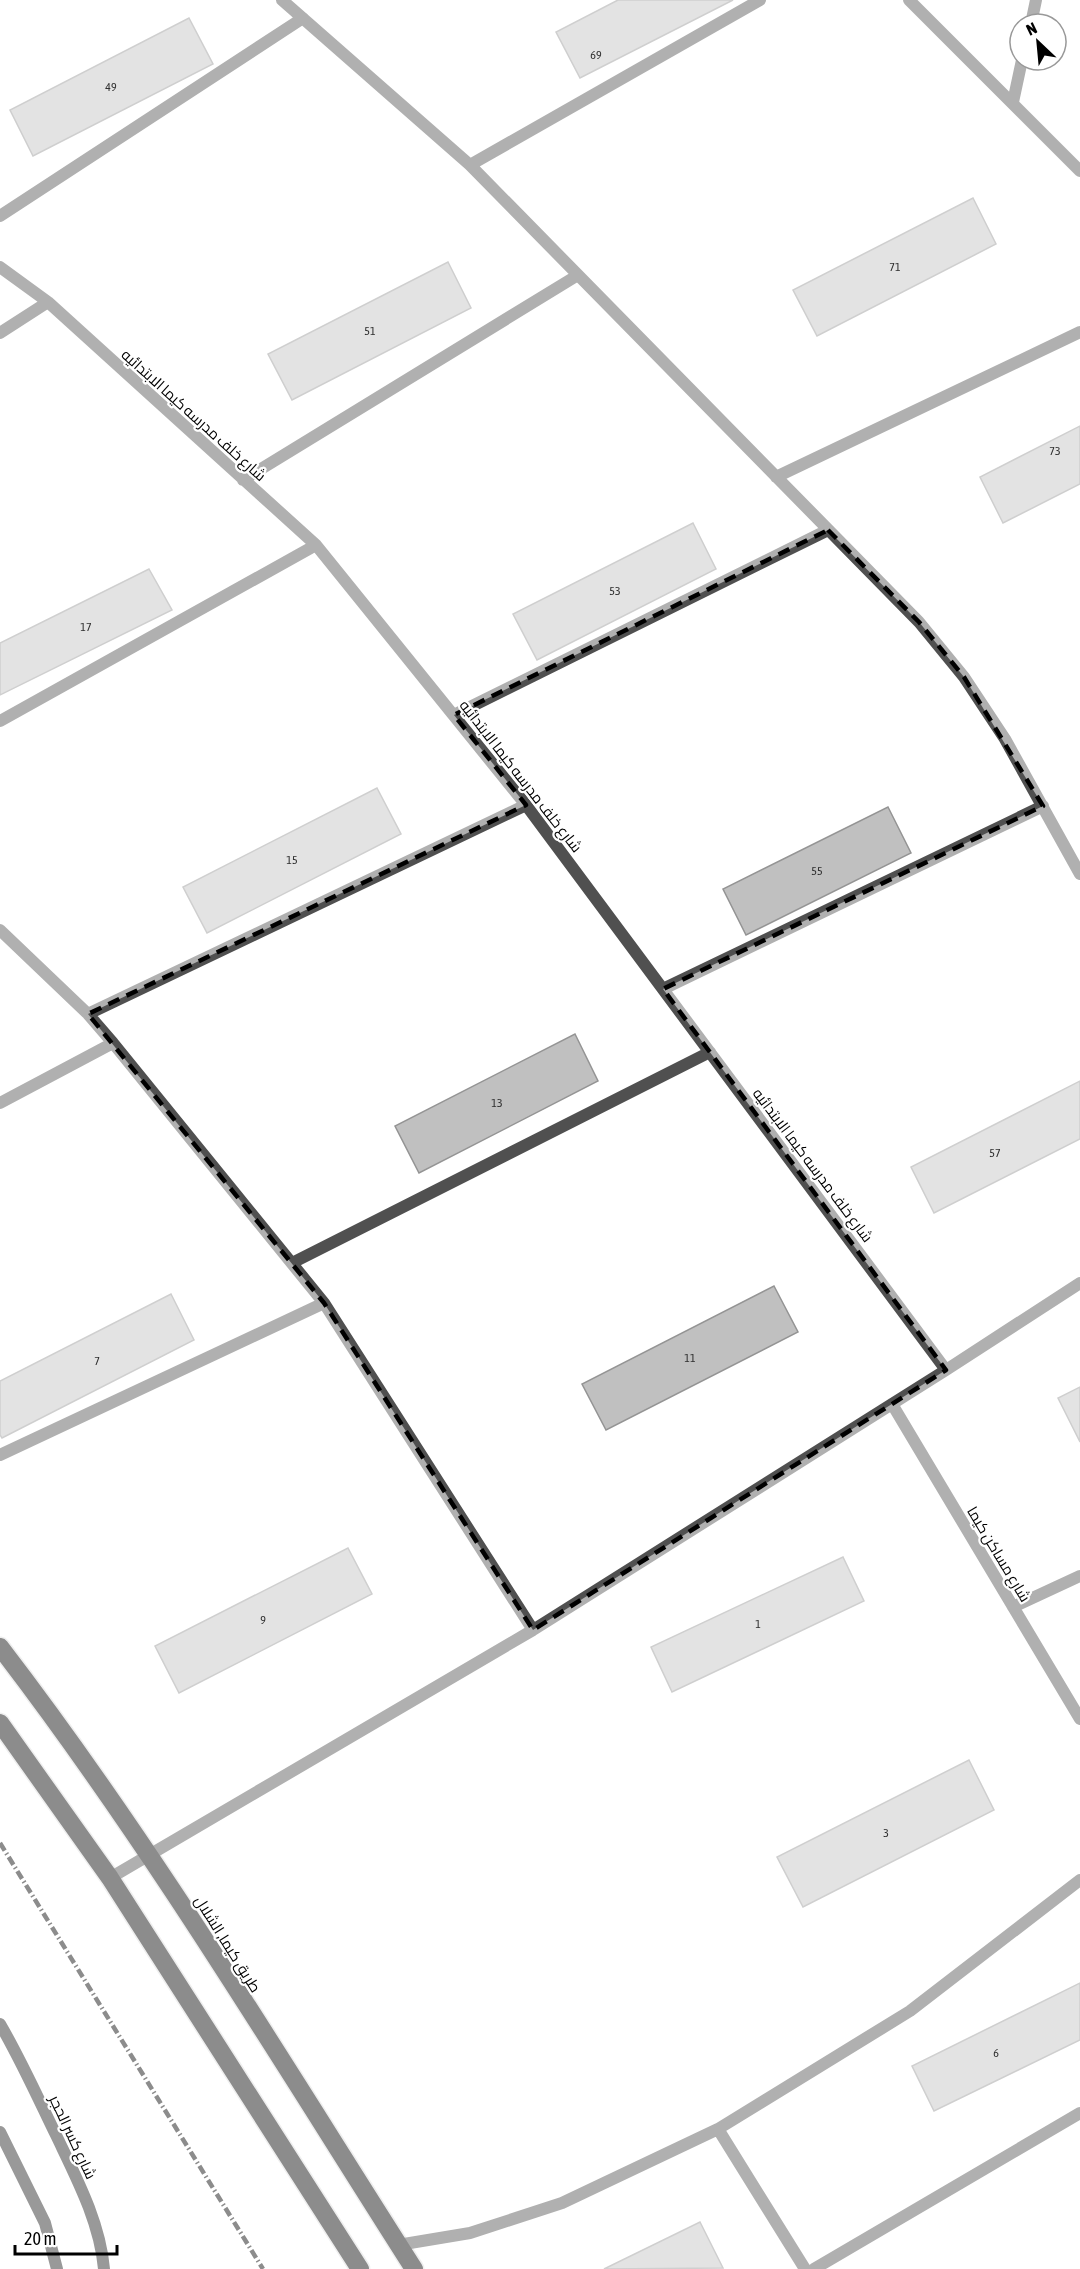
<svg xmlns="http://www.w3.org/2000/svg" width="1080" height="2269" viewBox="0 0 1080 2269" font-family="'Asap Condensed',Cairo,sans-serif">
<rect width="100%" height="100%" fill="#fff"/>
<path fill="#c0c0c0" stroke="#949494" stroke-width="1.5" d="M618,0H733L580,78L556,32Z
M189,18L213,64L33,156L10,110Z
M973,198L996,244L817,336L793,290Z
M448,262L471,308L292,400L268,354Z
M1080,426V484L1003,523L980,477Z
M693,523L716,569L537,660L513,614Z
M149,569L172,610L0,695V643Z
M377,788L401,834L207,933L183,887Z
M888,807L911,853L746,935L723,889Z
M575,1034L598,1081L419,1173L395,1126Z
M1080,1081V1139L934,1213L911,1167Z
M774,1286L798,1332L606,1430L582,1384Z
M171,1294L194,1340L2,1438L0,1435V1381Z
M1080,1387V1442L1058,1398Z
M348,1548L372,1594L179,1693L155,1646Z
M843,1557L864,1601L672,1692L651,1647Z
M969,1760L994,1810L803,1907L777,1857Z
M1080,1983V2040L934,2111L912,2066Z
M700,2222L723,2268L604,2269Z"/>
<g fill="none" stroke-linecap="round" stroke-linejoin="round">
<defs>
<path id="highway" d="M0,1647C152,1845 280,2059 414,2269
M0,1723L110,1878L360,2269"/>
</defs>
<use href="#highway" stroke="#dbdbdb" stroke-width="21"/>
<path stroke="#505050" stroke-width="12" d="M282,0L470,165L919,622L964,677L1005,739L1080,874
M909,0L1080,171
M1031,24L1036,0
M1013,102L1022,60
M470,165L760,0
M0,216L303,18
M0,267L48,302L316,545L526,805L946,1370
M0,333L48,302
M776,477L1080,332
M243,480L578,275
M454,715L828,530
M0,721L316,545
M0,930L88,1014L113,1043L324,1303L533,1630
M663,989L1043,806
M88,1014L526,805
M0,1103L113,1043
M292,1263L710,1052
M892,1404L1080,1719
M0,1455L324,1303
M1013,1607L1080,1576
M110,1878L533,1630L946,1370L1080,1283
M718,2129L805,2269
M398,2245L470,2233L562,2203L718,2129L910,2011L1080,1880
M814,2269L1080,2113"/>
<path stroke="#1d1d1d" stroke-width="12" d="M0,2024C21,2060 38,2098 56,2135C76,2177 100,2222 104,2269
M0,2132L45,2223L57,2269"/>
<use href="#highway" stroke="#000" stroke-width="18"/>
<path stroke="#000" stroke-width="4.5" stroke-dasharray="9 3 1.5 3" stroke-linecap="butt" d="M0,1843L263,2269"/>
</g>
<path d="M0 0H1080V2269H0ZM828,530L919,622L964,677L1043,806L663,989L946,1370L533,1630L324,1303L88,1014L526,805L454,715Z" fill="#fff" fill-opacity=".55" fill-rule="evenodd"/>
<path fill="none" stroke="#000" stroke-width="4.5" stroke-dasharray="12 8" stroke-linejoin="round" d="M828,530L919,622L964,677L1043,806L663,989L946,1370L533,1630L324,1303L88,1014L526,805L454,715Z"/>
<g text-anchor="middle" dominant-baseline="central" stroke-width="4.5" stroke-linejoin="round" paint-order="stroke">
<g font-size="12" fill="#303030">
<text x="596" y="55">69</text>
<text x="111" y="87">49</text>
<text x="895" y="267">71</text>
<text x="370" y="331">51</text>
<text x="1055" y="451">73</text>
<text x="615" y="591">53</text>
<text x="86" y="627">17</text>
<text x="292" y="860">15</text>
<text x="817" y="871">55</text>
<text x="497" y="1103">13</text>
<text x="995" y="1153">57</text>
<text x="690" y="1358">11</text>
<text x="97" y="1361">7</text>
<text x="263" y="1620">9</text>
<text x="758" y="1624">1</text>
<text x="886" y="1833">3</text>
<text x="996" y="2053">6</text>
</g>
<g font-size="15" fill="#000" stroke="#fff">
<text transform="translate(194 415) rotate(42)">شارع خلف مدرسه كيما الابتدائيه</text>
<text transform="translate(521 776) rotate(52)">شارع خلف مدرسه كيما الابتدائيه</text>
<text transform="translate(813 1165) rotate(53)">شارع خلف مدرسه كيما الابتدائيه</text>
<text transform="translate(999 1554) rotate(59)">شارع مساكن كيما</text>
<text transform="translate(228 1944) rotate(58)">طريق كيما, الشلال</text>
<text transform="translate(73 2137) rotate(65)">شارع كسر الحجر</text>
</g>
</g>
<g transform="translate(1038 42) rotate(334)"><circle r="28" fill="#ffffff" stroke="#999999" stroke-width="1.5"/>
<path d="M0-4.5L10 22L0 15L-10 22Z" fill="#000000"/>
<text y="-9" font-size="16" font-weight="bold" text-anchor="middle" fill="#000000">N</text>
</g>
<path d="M15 2245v9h102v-9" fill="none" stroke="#000000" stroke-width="3"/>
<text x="24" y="2245" font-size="18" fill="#000000" stroke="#ffffff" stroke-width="4.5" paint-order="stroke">20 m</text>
</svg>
